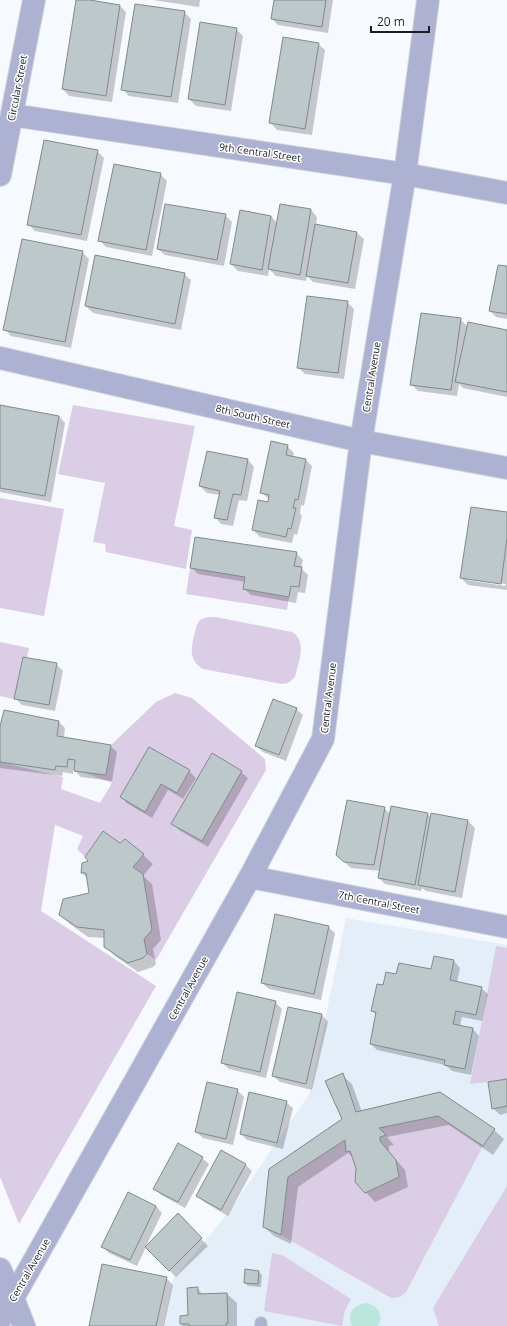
<svg xmlns="http://www.w3.org/2000/svg" width="507" height="1326" viewBox="0 0 507 1326" font-family="'Open Sans',sans-serif">
<rect width="100%" height="100%" fill="#f6faff"/>
<path fill="#e3eef8" d="M346,918L507,945V1326H163L173,1279L229,1212L310,1093Z"/>
<path fill="#dccde6" d="M73,405L195,426L174,526L192,530L186,569L106,552L105,544L93,542L105,483L58,474Z
M0,498L64,509L44,616L0,608Z
M190,568L245,577L244,589L289,597L287,610L186,594Z
M209,617H216L292,632C308,641 298,663 295,677L292,680L288,683L282,684L203,669C188,660 191,647 195,632C196,628 197,623 200,620C202,618 206,618 209,617Z
M0,642L29,648L27,658L23,657L14,699L0,696Z
M175,693L192,698L265,759L266,770L156,960L147,954L144,939L152,930L143,874L133,867L144,854L125,839L120,843L85,857L77,849L83,836L55,825L41,911L156,986L19,1224L0,1177V762L63,777L61,789L100,803L112,783L82,772L106,775L111,745L156,702Z
M496,946L507,948V1079L488,1082L470,1084Z
M438,1116L483,1146L406,1292L400,1297L391,1298L281,1235L288,1177L345,1140L346,1152L350,1151L356,1168L355,1182L365,1193L399,1177L396,1159L380,1141V1137L385,1135L379,1128Z
M507,1186V1326H439L433,1308Z
M272,1253L282,1255L351,1299L345,1310L342,1326L264,1311Z"/>
<path fill="#bbe6dc" d="M367,1303C378,1306 384,1315 378,1326H352C346,1313 354,1304 367,1303Z"/>
<path fill="#0003" fill-rule="evenodd" d="M77,0L120,6L126,12L112,102L69,96L63,89Z
M153,0H200L199,7Z
M275,0H333L328,33L278,25L272,19Z
M184,12L191,19L178,103L129,96L122,89Z
M236,29L243,36L231,111L196,106L189,99Z
M318,44L325,50L312,135L277,130L271,123Z
M97,151L104,158L87,241L35,231L28,224Z
M160,174L167,181L152,256L106,247L99,240Z
M311,210L317,217L316,226L357,233L364,239L355,289L313,282L307,276L306,281L276,276L269,269L268,276L238,271L231,264L271,216L277,223Z
M225,215L232,222L224,266L165,255L158,249Z
M82,252L89,259L71,348L11,336L5,330Z
M507,267V319L496,317L490,311Z
M184,274L191,280L181,330L93,313L86,306Z
M347,302L354,309L344,379L305,374L298,367Z
M460,319L468,327L507,331V397L463,388L459,384L457,396L418,391L411,384Z
M0,406L59,416L65,423L51,502L0,492Z
M287,446L294,453L293,457L306,460L312,466L304,506L301,505L300,514L302,516L297,535L294,534L292,543L260,537L253,530L269,499L261,492Z
M248,460L254,467L247,501L239,500L233,526L221,524L215,517L220,495L207,493L200,486Z
M507,513V590L468,585L461,578ZM467,578L506,584L505,586L467,580Z
M296,553L303,560L301,568L308,575L305,593L298,592L296,603L251,595L244,589L246,582L198,574L192,568Z
M56,664L63,671L55,711L22,705L15,698Z
M296,709L303,715L286,761L263,752L256,746Z
M59,722L65,728L64,738L110,746L117,752L112,781L81,777L73,769V774L63,772L62,776L0,768V730Z
M189,771L196,778L183,799L168,790L152,818L128,804L121,797Z
M241,772L248,778L208,847L179,830L172,823Z
M384,808L390,814H428L431,818L432,815L468,821L475,828L462,898L426,891L422,888L421,891L385,884L379,878L380,871L351,868L343,861Z
M120,845L143,855L153,864L143,876L152,884L161,940L153,949L156,964L153,967L138,972L115,956L105,946V938L88,937L70,924L60,914L90,894L88,879L82,873L89,862Z
M328,927L335,933L321,1000L269,989L262,983Z
M454,961L460,968L457,983L481,988L488,994L482,1021L462,1017L460,1026L473,1029L479,1036L471,1075L452,1071L445,1065L377,1050L371,1044L377,1015L372,1011L384,986L397,975L432,970Z
M275,1002L282,1009L266,1078L229,1069L222,1063Z
M322,1015L328,1022L312,1090L280,1082L273,1076Z
M342,1075L352,1084L362,1112L440,1093L494,1130L504,1139L493,1155L449,1125L387,1137L394,1145L389,1146V1152L405,1170L408,1187L375,1202L356,1182L357,1168L354,1158L348,1153L298,1187L291,1244L274,1236L264,1227L270,1169L344,1119Z
M507,1080V1113L500,1115L493,1108Z
M237,1090L244,1097L233,1145L203,1138L196,1132Z
M286,1102L293,1108L283,1149L247,1140L241,1134Z
M221,1152L246,1165L252,1171L228,1216L204,1202L197,1196Z
M202,1158L209,1164L185,1208L161,1195L154,1188Z
M156,1206L162,1213L146,1246L178,1215L208,1246L176,1277L146,1247L137,1266L109,1253L103,1247Z
M259,1272L262,1275L261,1287L248,1286L245,1283Z
M166,1278L173,1285L164,1326H90Z
M197,1288L203,1295L227,1294L237,1303V1326H183L181,1324L189,1316Z"/>
<path fill="#bdc8cb" stroke="#808a8c" d="M76,0H90L120,5L106,96L62,89Z
M274,0H326L322,27L271,19Z
M135,4L185,11L171,97L121,90Z
M200,22L237,28L225,105L188,99Z
M283,37L319,43L305,129L269,123Z
M44,140L98,150L81,235L27,225Z
M114,164L161,173L146,250L98,241Z
M165,204L226,214L217,260L157,249Z
M280,204L311,209L300,275L268,269Z
M240,210L271,216L262,270L230,264Z
M315,224L357,232L348,283L306,276Z
M22,239L83,251L65,342L3,330Z
M95,255L185,273L175,324L85,306Z
M498,265L507,266V314L489,311Z
M307,296L348,301L338,373L297,368Z
M421,313L461,318L451,390L410,385Z
M468,322L507,330V392L455,382Z
M0,405L59,416L45,496L0,488Z
M271,441L288,445L286,455L306,459L298,500L295,499L293,508H296L291,529L288,528L286,537L252,530L258,500L268,502L269,495L260,493Z
M207,451L248,459L241,495L233,494L227,520L214,518L220,491L199,486Z
M471,507L507,512V538L501,584L460,578Z
M195,537L297,552L294,566L302,567L299,587L291,586L289,597L243,589L245,577L190,568Z
M23,657L57,663L49,705L14,699Z
M273,699L297,708L279,755L255,746Z
M4,710L59,721L57,736L111,745L106,775L74,771L75,760L68,759L67,767L56,766L55,770L0,762V726Z
M149,747L190,770L177,793L161,784L145,812L120,797Z
M212,753L242,771L202,841L171,824Z
M347,800L385,807L374,865L344,862L336,855Z
M391,806L428,813L415,885L378,878Z
M431,813L468,820L455,892L418,885Z
M103,831L120,843L125,839L144,854L133,867L143,874L152,930L144,939L147,954L143,958L128,963L104,947V930L77,927L59,915L63,899L89,893L86,873H81L82,863L88,861L85,857Z
M275,914L329,926L314,994L261,983Z
M434,956L454,960L450,980L482,987L476,1015L456,1011L453,1024L473,1028L465,1069L444,1065L445,1060L370,1044L376,1012L371,1011L377,984L383,985L386,972L396,974L399,963L431,969Z
M237,992L276,1001L260,1072L221,1063Z
M288,1007L322,1014L306,1084L272,1076Z
M343,1073L356,1112L440,1092L495,1129L483,1146L438,1116L379,1128L386,1135L380,1137V1141L396,1160L399,1177L365,1193L355,1182L356,1168L350,1151L346,1152L345,1140L288,1177L281,1235L263,1227L269,1169L342,1119L325,1081Z
M507,1079V1106L492,1109L488,1082Z
M207,1082L238,1089L226,1139L195,1132Z
M249,1092L287,1101L277,1143L240,1134Z
M178,1143L203,1157L178,1202L153,1189Z
M221,1150L246,1164L221,1210L196,1196Z
M128,1192L156,1206L130,1260L101,1247Z
M178,1213L202,1238L169,1271L145,1247Z
M102,1264L167,1277L156,1326H89Z
M245,1269L259,1271L258,1284L244,1283Z
M198,1287V1294L227,1293L228,1323H226V1326H189V1324H180V1316L188,1315L187,1288Z"/>
<g fill="none" stroke-linecap="round" stroke-linejoin="round">
<defs>
<path id="service" d="M261,1323V1326"/>
<path id="minor" d="M12,115L405,174L507,193
M0,175L34,0
M0,358L361,441L507,468
M250,877L507,927
M0,1320L13,1298"/>
<path id="tertiary" d="M0,1269L13,1298L24,1326
M13,1298L250,877L323,739L361,441L405,174L428,0"/>
</defs>
<use href="#service" stroke="#d3d7db" stroke-width="14"/>
<use href="#minor" stroke="#d3d7db" stroke-width="24"/>
<use href="#tertiary" stroke="#d3d7db" stroke-width="24"/>
<use href="#service" stroke="#adb2d3" stroke-width="12"/>
<use href="#minor" stroke="#adb2d3" stroke-width="22"/>
<use href="#tertiary" stroke="#adb2d3" stroke-width="22"/>
</g>
<g text-anchor="middle" dominant-baseline="central" stroke-width="3" stroke-linejoin="round" paint-order="stroke">
<g font-size="10" fill="#1b1e20" stroke="#fff">
<text transform="translate(17 88) rotate(-79)">Circular Street</text>
<text transform="translate(260 152) rotate(8)">9th Central Street</text>
<text transform="translate(371 377) rotate(-81)">Central Avenue</text>
<text transform="translate(253 416) rotate(13)">8th South Street</text>
<text transform="translate(328 698) rotate(-83)">Central Avenue</text>
<text transform="translate(379 902) rotate(11)">7th Central Street</text>
<text transform="translate(188 988) rotate(-61)">Central Avenue</text>
<text transform="translate(29 1270) rotate(-60)">Central Avenue</text>
</g>
</g>
<path d="M371 26v6h58v-6" fill="none" stroke="#1b1e20" stroke-width="2"/>
<text x="377" y="26" font-size="12" fill="#1b1e20" stroke="#ffffff" stroke-width="3" paint-order="stroke">20 m</text>
</svg>
